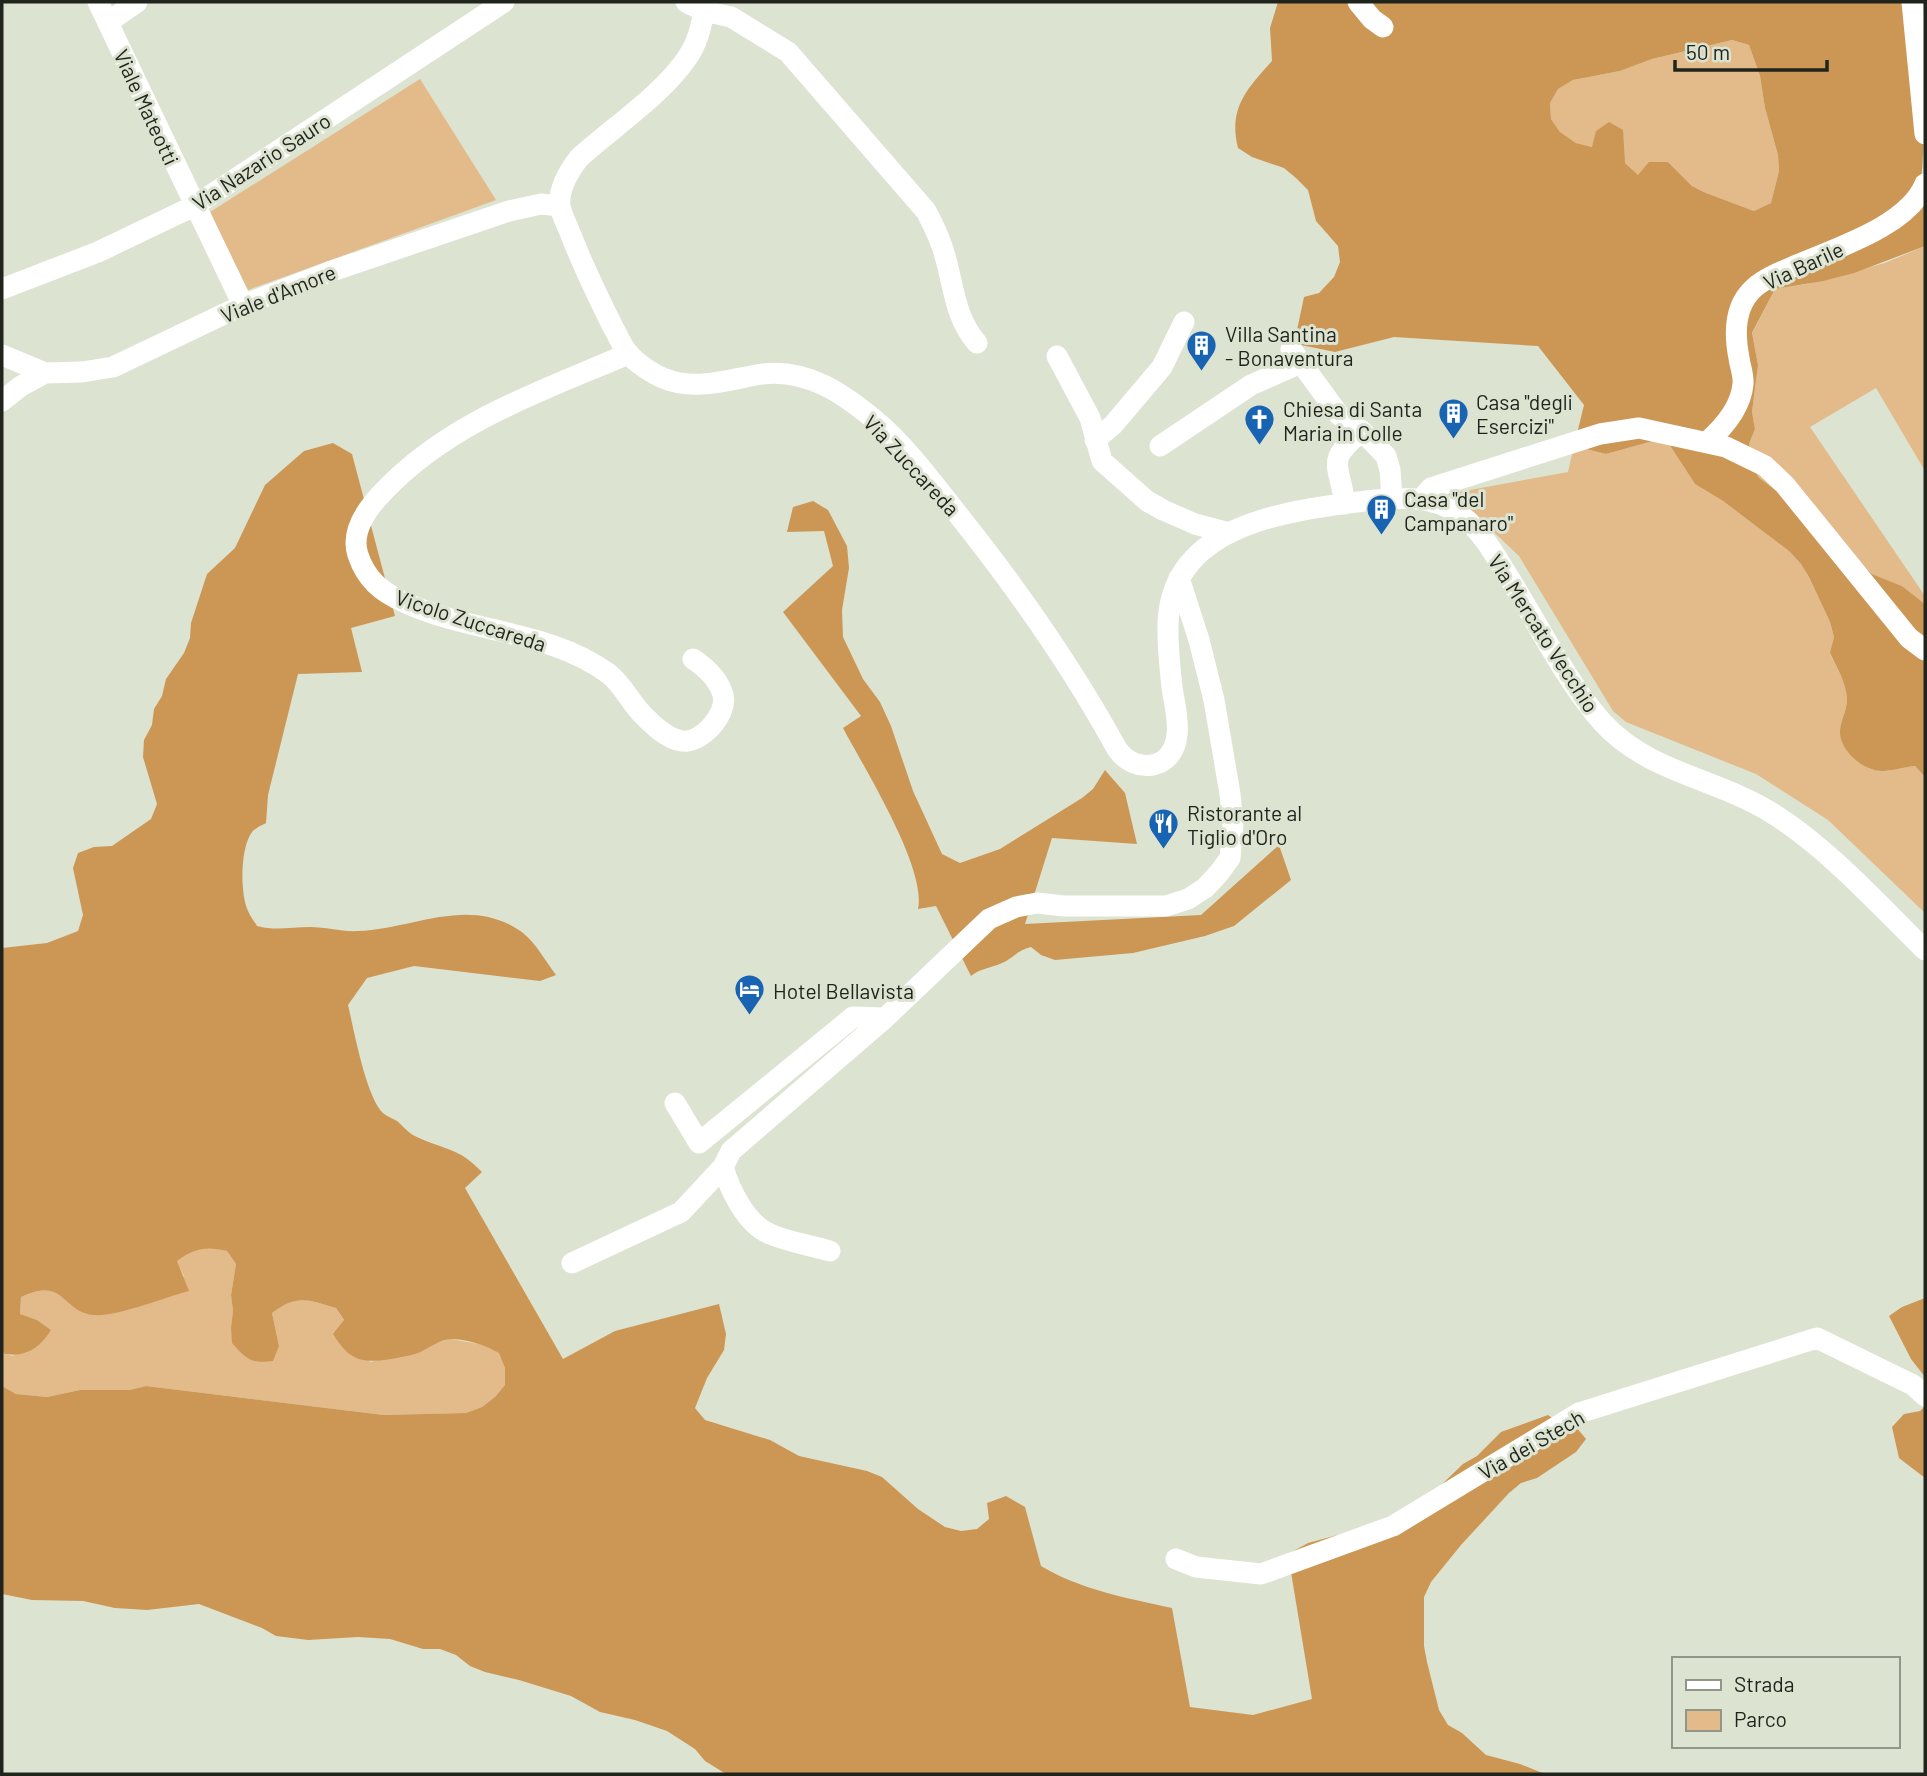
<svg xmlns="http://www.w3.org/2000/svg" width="1927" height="1776" viewBox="0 0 1927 1776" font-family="Barlow,sans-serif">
<rect width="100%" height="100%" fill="#dce3d0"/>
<path fill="#e3ba8a" d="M1732,40L1749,45L1760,76L1765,108L1778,155L1779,171L1771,203L1754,211L1706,193L1692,186L1668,162L1638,175L1625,163L1592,147L1576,143L1560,132L1551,119L1550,103L1558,89L1573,80L1620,71L1652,59Z
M420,79L496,200L248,290L210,212Z
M1925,246V471L1876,388L1810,427L1925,596V604L1902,586L1872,574L1785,497L1758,477L1749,444L1755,429L1752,412L1758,365L1752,334L1775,289L1807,284L1885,263Z
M1653,441L1669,444L1695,484L1723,501L1789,551L1801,564L1809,577L1830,622L1834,637L1830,654C1837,668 1846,682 1847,699C1847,711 1841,719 1840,730C1838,750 1864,772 1883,771C1893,771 1904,767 1915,766L1925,777V913L1828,820L1756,774L1626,722L1613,711L1519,556L1462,502L1448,494L1568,472L1574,446L1606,454Z
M211,1247L227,1251L236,1264L231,1295L233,1311L231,1327L279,1346L272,1313C297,1294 307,1300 336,1308L370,1362L419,1352L434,1343L451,1339L484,1345L500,1353L505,1368V1385L495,1397L482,1407L466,1413L384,1415L146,1386L131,1390H80L47,1397L16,1394L2,1386V1353L13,1356L51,1330L37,1320L20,1314L21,1297C61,1279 58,1303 90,1313C104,1318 147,1306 159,1298C168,1291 175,1283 184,1276L176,1261L190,1251Z"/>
<path fill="#cc9755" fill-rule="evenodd" d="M1278,2H1917C1923,60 1927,123 1921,181L1925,180V246L1854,273L1823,281L1775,289L1752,333L1758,365L1752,412L1755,429L1749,444L1758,477L1785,497L1872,574L1902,586L1925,604V777L1915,766C1904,767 1892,771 1883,771C1864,772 1838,750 1840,730C1841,719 1847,711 1847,699C1846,682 1837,668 1830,653L1834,637L1830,622L1809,577L1801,564L1789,551L1723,501L1695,484L1669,444L1653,441L1606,454L1574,446L1584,405L1538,346L1394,337L1335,352L1301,345L1297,330L1304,297L1319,293L1334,277L1340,262L1338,246L1316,221L1308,190L1296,178L1284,168L1252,157L1238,148C1228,108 1247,89 1272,61L1270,28ZM1732,40L1749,45L1760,76L1765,108L1778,155L1779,171L1771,203L1754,211L1706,193L1692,186L1668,162H1649L1638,175L1625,163L1623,130L1609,122L1596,131L1592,147L1576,143L1560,132L1551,119L1550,103L1558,89L1573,80L1620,71L1652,59Z
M333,443L352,454L395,616L351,628L362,672L298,674L268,795L266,823C262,825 254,829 252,832C240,848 240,894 248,911C250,916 254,921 257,926C275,931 291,927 310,927C326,927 342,932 358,931C414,929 471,894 523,933C536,943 546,962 556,975L540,981L414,966L367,978L348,1005C354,1030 366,1097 383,1113C386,1116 392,1118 397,1121C404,1127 408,1133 417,1137C447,1151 458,1147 482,1172L465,1188L563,1359L615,1331L719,1304L726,1334L724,1350L707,1378L695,1408L705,1420L770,1440L799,1456L867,1471L882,1477L918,1509L945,1527L961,1531L977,1529L989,1519L987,1503L1006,1496L1025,1507L1041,1566C1081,1590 1127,1598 1172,1608L1190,1707L1253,1715L1312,1699L1288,1554L1308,1543L1386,1522L1439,1487L1463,1464L1477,1456L1501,1432L1548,1415L1561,1424L1576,1427L1586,1439L1576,1452L1537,1478L1521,1483L1509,1493L1461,1545L1431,1582L1424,1597V1646L1427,1662L1439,1710L1448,1725L1462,1733L1486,1755L1520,1764L1545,1774H726L705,1761L695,1749L667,1731L635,1720L600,1712L571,1696L519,1680L485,1672L470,1666L456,1655L440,1649H423L390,1639L358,1637L308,1640L276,1636L262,1628L199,1604L147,1610L115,1608L83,1601L32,1600L2,1594V1386L16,1394L47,1397L80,1390H130L146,1386L384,1415L466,1413L482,1407L495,1397L505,1385V1368L499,1353C485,1345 469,1340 453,1339C439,1339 430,1348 418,1353C409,1356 400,1357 391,1359C361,1364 349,1360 333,1334L344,1320L336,1308C307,1300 298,1294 272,1313L279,1346L273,1361C251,1364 246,1359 232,1343L231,1327L233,1311L231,1295L236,1264L227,1251C207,1246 194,1248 177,1261L189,1291C165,1297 117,1317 94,1315C61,1312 66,1276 21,1297L20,1314L37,1320L51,1330C40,1348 24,1359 2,1353V948L47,943L78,931L83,915L73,868L78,853L94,847L112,846L151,819L157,804L143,757L144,740L152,725L154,709L162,696L166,679L184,653L190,638L191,623L207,574L235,548L265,485L304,451Z
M813,501L828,510L847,546L849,568L842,610L843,637L863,679L880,702L891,726L913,791L942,854L960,863L1000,849L1082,798L1093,789L1105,770L1125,793L1137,844L1052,838L1025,924L1201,915L1279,845L1291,880L1234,926L1205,936L1133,953L1055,960L1041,955L1031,947C1016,951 1015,957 1002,963C991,968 981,968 971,976L936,906L918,909C927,868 863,766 843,728L861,716L783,612L833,566L824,531L787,532L793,507Z
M1925,1298V1377L1911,1359L1889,1316L1902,1307Z
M1925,1406V1478L1899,1458L1892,1427L1904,1414L1920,1411Z"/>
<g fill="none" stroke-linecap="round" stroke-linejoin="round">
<path stroke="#fff" stroke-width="21" d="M98,2L243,305
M686,2L704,11L731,17L788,52L926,211C934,226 941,240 945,256C954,287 955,318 977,343
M705,2C703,20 698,43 687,58C663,94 612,128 579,158C569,171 558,188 560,206C561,213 566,223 569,230C582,264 597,295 613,327C618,335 622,347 629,354C636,363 653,374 663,378C696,392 730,379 762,374C807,368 844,394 876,421C905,445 933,483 956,512C1016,587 1071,665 1117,749C1136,776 1174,769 1177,735C1179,719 1174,702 1172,687C1170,669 1168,650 1168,632C1165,525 1284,511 1366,501C1397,497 1432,495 1459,514C1480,528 1495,555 1508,576C1537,622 1567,683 1603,723C1649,773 1716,778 1772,813C1829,849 1877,903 1925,950
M1358,2L1372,19L1383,27
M1912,2L1925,134
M108,22L137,2
M2,289L98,252L194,206L504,2
M1291,349L1339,415L1362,431L1386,456L1390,470L1392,498
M628,354C542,391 451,421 385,490C369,506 350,531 358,555C366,579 381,592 404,602C469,633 550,630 609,674C623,685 630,702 643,715C653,725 667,739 682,741C701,744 728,714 723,695C719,680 705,667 693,659
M2,355L45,373L82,372L113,367L243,305L329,272L509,211L541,204L560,206
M1057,356L1090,418L1102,461L1147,501L1163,510L1195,524L1229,533
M2,401L21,386L45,373
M1095,440L1113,425L1162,367L1184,322
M1707,442C1724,427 1741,407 1743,384C1744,376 1740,366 1739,358C1734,333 1734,306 1754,288C1765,278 1783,271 1797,265C1836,248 1908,226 1925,184
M1160,446L1251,385L1301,363
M1421,499L1431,488L1600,434L1639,428L1726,447L1765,466L1785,485L1909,638L1925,650
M1345,504C1339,462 1325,462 1362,431
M675,1103L699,1143L853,1017L885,1018
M830,1251C810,1245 788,1242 770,1234C746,1224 730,1190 723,1167L731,1151L885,1018L989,919L1016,907L1037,903L1064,906H1166L1188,899L1205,888L1219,873L1230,858L1233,825L1230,794L1214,700L1199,640L1179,578
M572,1263L681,1212L723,1167
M1176,1559L1196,1567L1261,1574L1393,1526L1579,1413L1817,1338L1913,1385L1925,1396"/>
</g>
<defs>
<symbol id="building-pin" viewBox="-11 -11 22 30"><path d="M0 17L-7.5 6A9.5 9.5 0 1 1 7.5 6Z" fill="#1863b2" stroke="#dce3d0"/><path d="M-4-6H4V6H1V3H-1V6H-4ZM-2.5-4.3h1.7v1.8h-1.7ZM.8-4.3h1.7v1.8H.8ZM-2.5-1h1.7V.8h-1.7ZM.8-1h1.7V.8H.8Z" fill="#fff"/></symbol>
<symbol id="church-pin" viewBox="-11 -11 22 30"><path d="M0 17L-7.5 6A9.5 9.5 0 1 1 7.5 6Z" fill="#1863b2" stroke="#dce3d0"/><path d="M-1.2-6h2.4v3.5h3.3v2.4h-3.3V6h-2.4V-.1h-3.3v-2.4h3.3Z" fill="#fff"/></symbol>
<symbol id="restaurant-pin" viewBox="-11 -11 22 30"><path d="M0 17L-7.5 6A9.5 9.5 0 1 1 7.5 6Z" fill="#1863b2" stroke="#dce3d0"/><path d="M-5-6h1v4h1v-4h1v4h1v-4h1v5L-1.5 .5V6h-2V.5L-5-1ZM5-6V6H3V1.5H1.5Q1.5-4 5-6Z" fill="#fff"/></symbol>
<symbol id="hotel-pin" viewBox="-11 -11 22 30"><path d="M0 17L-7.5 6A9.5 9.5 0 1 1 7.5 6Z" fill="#1863b2" stroke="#dce3d0"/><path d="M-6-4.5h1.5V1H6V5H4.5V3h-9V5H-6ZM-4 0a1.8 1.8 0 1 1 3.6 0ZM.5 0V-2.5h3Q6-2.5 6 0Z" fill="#fff"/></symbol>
</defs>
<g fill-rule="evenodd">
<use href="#building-pin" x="1184" y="328" width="35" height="47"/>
<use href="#building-pin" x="1436" y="396" width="35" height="47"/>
<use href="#church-pin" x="1242" y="402" width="35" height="47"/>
<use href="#building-pin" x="1364" y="492" width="35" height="47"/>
<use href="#restaurant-pin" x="1146" y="806" width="35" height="47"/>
<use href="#hotel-pin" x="732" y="972" width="35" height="47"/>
</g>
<g text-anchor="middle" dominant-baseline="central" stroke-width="6" stroke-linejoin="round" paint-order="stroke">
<g font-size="21" fill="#21241d" stroke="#dce3d0">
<text transform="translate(147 107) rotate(65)">Viale Mateotti</text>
<text transform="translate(261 161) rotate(-33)">Via Nazario Sauro</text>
<text transform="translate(1803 265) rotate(-25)">Via Barile</text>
<text transform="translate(278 293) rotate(-22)">Viale d'Amore</text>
<text transform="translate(912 465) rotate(47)">Via Zuccareda</text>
<text transform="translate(471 620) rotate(18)">Vicolo Zuccareda</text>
<text transform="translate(1544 633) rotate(57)">Via Mercato Vecchio</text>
<text transform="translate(1531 1444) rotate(-30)">Via dei Stech</text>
</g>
<g font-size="21" fill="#21241d" stroke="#dce3d0" text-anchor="start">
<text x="1225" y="333">Villa Santina<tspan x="1225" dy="24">- Bonaventura</tspan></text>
<text x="1476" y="401">Casa "degli<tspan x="1476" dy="24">Esercizi"</tspan></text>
<text x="1283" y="408">Chiesa di Santa<tspan x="1283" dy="24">Maria in Colle</tspan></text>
<text x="1404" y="498">Casa "del<tspan x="1404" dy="24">Campanaro"</tspan></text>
<text x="1187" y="812">Ristorante al<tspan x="1187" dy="24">Tiglio d'Oro</tspan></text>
<text x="773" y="990">Hotel Bellavista</text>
</g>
</g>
<rect width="1927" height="1776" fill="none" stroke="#21241d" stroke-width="7"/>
<rect x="1672" y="1657" width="228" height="91" fill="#dce3d0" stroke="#919788" stroke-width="2"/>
<rect x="1686" y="1680" width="35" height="10" fill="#ffffff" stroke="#919788" stroke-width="2"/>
<text x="1734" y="1692" font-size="21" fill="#21241d">Strada</text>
<rect x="1686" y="1710" width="35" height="21" fill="#e3ba8a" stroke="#919788" stroke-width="2"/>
<text x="1734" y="1727" font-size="21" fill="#21241d">Parco</text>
<path d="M1675 60v10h152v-10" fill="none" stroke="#21241d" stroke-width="3.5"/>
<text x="1686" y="60" font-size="21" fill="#21241d" stroke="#dce3d0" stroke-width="5" paint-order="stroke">50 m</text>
</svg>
